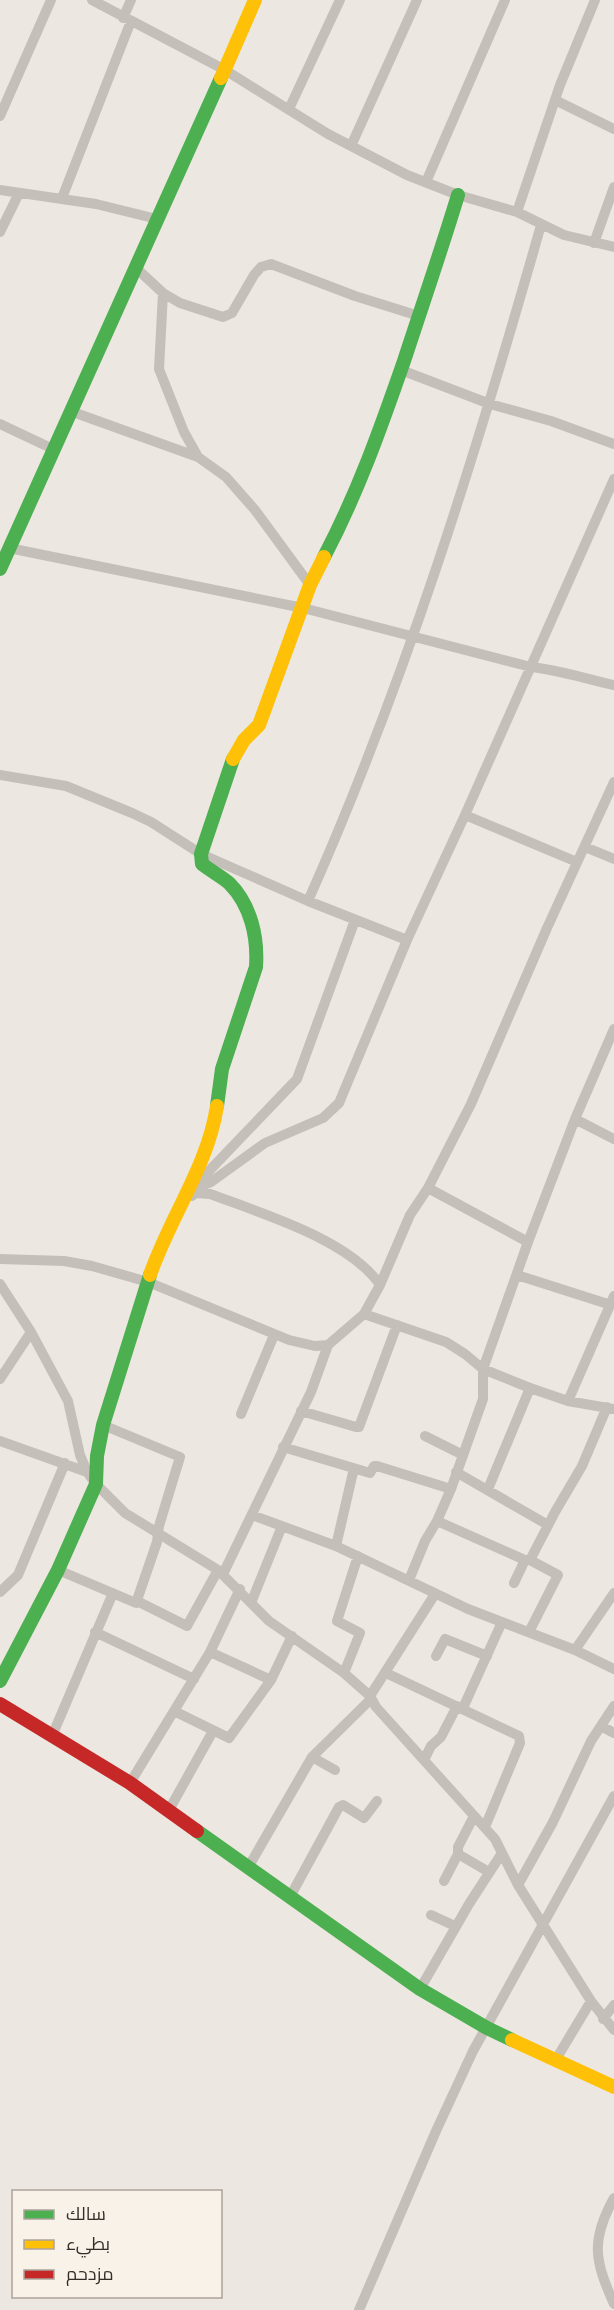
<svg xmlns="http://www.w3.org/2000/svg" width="614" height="2310" viewBox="0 0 614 2310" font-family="'DM Sans',Cairo,sans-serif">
<rect width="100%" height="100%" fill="#ece7e1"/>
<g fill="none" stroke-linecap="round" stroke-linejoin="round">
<path stroke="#c5bfba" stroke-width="10" d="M92,0L225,70L328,134L407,175L458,195L517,212L564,235L614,247
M123,18L131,0
M555,100L614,129
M289,109L340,0
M0,116L51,0
M351,146L417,0
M426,182L505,0
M0,190L96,204L157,219
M62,198L131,21
M517,212L560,85L595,0
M0,232L19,193
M594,243L614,187
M135,267L163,293L159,369L184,432L198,457L226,477L255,510L310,585
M163,293L180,303L223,317L232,313L254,275L261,267L271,264L355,296L419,316
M401,370L490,404L551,421L614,444
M70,411L198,457
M0,424L53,449
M9,548L303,608L531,667C559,670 586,679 614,685
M0,775L66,786L132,813L151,822L201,854L308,901L407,940
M465,815L577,862
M585,847L614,859
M308,901C405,683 476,454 541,225
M575,1119L614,1139
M198,1187L209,1171L297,1079L355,920
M428,1188L528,1242
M195,1193L198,1187L211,1182L265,1143L323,1118L339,1103L407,940L465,815L614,479
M192,1196L195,1193L210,1194C261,1213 350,1240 380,1285
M0,1259L64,1261L92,1266L148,1282L289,1340L315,1346L328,1345L364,1314L380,1285L410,1215L428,1188L471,1104L547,928L614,782
M517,1275L611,1305
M0,1284L31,1332L68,1401L80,1455L87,1472L96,1484L125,1513L218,1570L269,1621L344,1673L370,1696L376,1707L495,1839L518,1885L591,2001L555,2061
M364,1314L446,1342L465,1354L483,1369L530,1388L568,1401L614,1409
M0,1379L31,1332
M568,1401L614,1296
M301,1411L356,1427H359L397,1325
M241,1414L274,1335
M425,1436L463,1455
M0,1441L87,1472
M283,1447L370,1473L374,1466H377L451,1489
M456,1472L548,1525
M488,1489L530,1388
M252,1515L336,1546L468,1609L575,1650L614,1669
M437,1521L525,1560H530L558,1575L529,1632
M336,1546L354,1468
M530,1560L555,1512L582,1466L607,1407
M58,1570L136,1603L157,1542L159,1526L180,1457L103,1425
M223,1574L311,1392L328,1345
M409,1580L425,1541L437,1521L451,1489L483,1399V1369L528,1242L575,1119L614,1029
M514,1583L525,1560
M0,1592L18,1575L65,1463
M137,1601L187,1626L218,1570
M251,1603L282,1526
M95,1632L194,1679
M575,1650L614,1593
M210,1652L271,1680
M436,1656L445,1639L487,1656
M344,1673L360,1633L337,1621L358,1556
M386,1673L519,1736L520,1743L485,1827
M370,1696L435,1594
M463,1708L502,1622
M174,1711L229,1738L271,1680L292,1636
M601,1726L614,1733
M52,1736L113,1593
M312,1757L335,1770
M424,1760L431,1746L441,1737L457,1706
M130,1783L210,1652L240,1589
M169,1810L213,1731
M458,1854L489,1872
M249,1866L312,1757L371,1699
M444,1881L458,1854V1847L474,1816
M518,1885L553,1822L591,1741L614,1706
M291,1895L339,1807L343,1805L364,1818L377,1801
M431,1915L455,1926
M420,1989L469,1904L502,1853
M591,2001L614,2030
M603,2019L614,2005
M614,2198C590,2241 595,2261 614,2304
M359,2310L436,2131L473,2051L614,1796"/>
<path stroke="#4caf50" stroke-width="14" d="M324,557C358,492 380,430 404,361C422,306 441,251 458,195
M0,569L221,78
M217,1106L222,1069L256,967C258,937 251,905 229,883C221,876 211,871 202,864L201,854L233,759
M0,1681L58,1570L96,1484L97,1456L103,1425L150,1275
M197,1831L420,1989L487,2028L512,2040"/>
<path stroke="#ffc107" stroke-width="14" d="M221,78L255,0
M233,759L244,740L259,725L310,585L324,557
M150,1275C170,1217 208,1166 217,1106
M512,2040L614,2087"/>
<path stroke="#c62828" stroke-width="14" d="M0,1704L130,1783L197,1831"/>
</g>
<rect x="12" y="2190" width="210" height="108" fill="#f8f2e9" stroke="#aaa39c" stroke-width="1.5"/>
<rect x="24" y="2210" width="30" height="9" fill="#4caf50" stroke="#aaa39c" stroke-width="1.5"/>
<text x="66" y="2220" font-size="18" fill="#352d29">سالك</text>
<rect x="24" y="2240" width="30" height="9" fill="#ffc107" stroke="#aaa39c" stroke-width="1.5"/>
<text x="66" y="2250" font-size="18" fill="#352d29">بطيء</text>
<rect x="24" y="2270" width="30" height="9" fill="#c62828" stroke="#aaa39c" stroke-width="1.5"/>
<text x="66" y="2280" font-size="18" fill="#352d29">مزدحم</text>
</svg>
